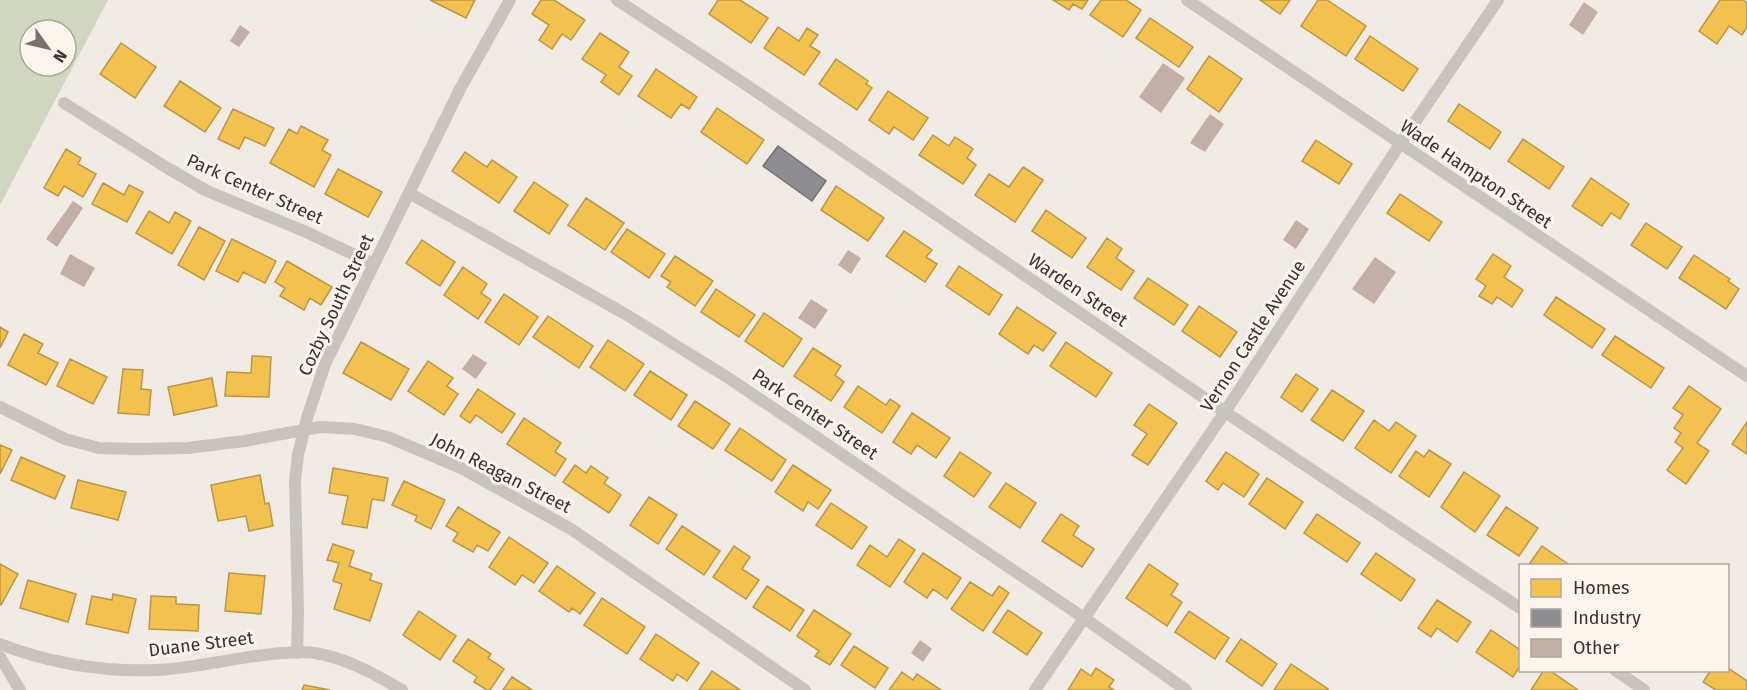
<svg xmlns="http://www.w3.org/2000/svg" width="1747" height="690" viewBox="0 0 1747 690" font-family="'Fira Sans',sans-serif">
<rect width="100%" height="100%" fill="#f0ebe5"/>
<path fill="#d1d6bf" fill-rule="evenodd" d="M0,0H108L0,205ZM30,30H66V66H30Z"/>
<path fill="#f2c14e" stroke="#bb9644" stroke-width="1.5" d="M430,0H475L466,18Z
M541,0H554L585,20L571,40L562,34L552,49L539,40L549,25L532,14Z
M718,0H740L768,18L751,43L709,14Z
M1053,0H1088L1082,9L1073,4L1069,10Z
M1101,0H1126L1141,10L1123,37L1090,15Z
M1260,0H1290L1280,14Z
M1318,0H1327L1366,26L1346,56L1301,26Z
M1720,0H1743L1747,3V27L1742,35L1729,26L1717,44L1699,31Z
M1150,18L1193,47L1179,67L1136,38Z
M778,27L799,41L807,28L818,35L810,46L820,52L804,75L764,48Z
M600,33L629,52L619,67L632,76L619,95L601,82L606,75L582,59Z
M1370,36L1418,69L1403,91L1355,59Z
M121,43L156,67L135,98L100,74Z
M1209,56L1242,79L1219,112L1187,89Z
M836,59L868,81L866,84L872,88L857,110L819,84Z
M656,69L697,97L689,109L681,104L671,118L638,96Z
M180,81L221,108L205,132L164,106Z
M888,91L928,118L913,140L894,127L889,134L869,120Z
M1459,104L1501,132L1490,149L1448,121Z
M717,108L764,140L747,164L701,132Z
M233,109L274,128L265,146L245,137L239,149L218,139Z
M301,126L328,140L322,150L331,155L314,187L270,163L289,129L297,134Z
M933,135L949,146L955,137L973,149L967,158L976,165L963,184L919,155Z
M1523,139L1564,167L1549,189L1508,161Z
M1316,140L1352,164L1339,184L1302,161Z
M66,149L81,158L78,164L96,174L83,197L64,186L58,196L44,188Z
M465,152L487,167L492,160L517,177L499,203L452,171Z
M1023,167L1043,180L1015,222L975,195L989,174L1009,187Z
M338,169L382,192L368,217L325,194Z
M1591,178L1629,204L1620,219L1611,213L1602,226L1572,206Z
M534,182L568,205L549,234L514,211Z
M103,183L124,195L129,185L143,192L127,222L92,204Z
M836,186L884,218L868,241L821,210Z
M1400,194L1442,222L1429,241L1387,213Z
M586,198L624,223L605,250L568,225Z
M1046,210L1086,238L1072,258L1032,231Z
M149,211L169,223L175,212L191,221L172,254L136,233Z
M1646,223L1682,247L1667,269L1631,245Z
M199,227L225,241L204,280L178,265Z
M627,229L665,254L649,278L611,252Z
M904,231L932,250L926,257L937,264L925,282L886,256Z
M1107,238L1122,249L1116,258L1134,271L1121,290L1087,267Z
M232,239L276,261L265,283L243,272L238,282L216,271Z
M422,240L455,262L440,286L406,263Z
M1493,254L1511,266L1504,277L1523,290L1512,307L1497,297L1492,304L1479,296L1486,286L1476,279Z
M1694,255L1730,279L1728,281L1739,289L1726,309L1679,278Z
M675,256L713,281L695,306L667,287L671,282L661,276Z
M287,261L332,287L321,305L310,298L304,310L280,296L285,288L275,282Z
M959,266L1002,295L989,315L946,286Z
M463,267L487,284L481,293L491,300L478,319L444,295Z
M1148,278L1188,305L1174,325L1134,298Z
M716,289L755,315L739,337L701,312Z
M504,294L538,317L519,345L485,322Z
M1556,297L1605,329L1592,348L1544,315Z
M1199,306L1237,332L1220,357L1182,331Z
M1017,307L1056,333L1043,351L1034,345L1028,354L999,334Z
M764,313L802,339L783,367L745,341Z
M548,316L593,346L579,368L533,337Z
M0,327L8,332L0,348Z
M24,334L43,344L38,353L58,363L46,385L8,365Z
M1615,336L1664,368L1651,388L1602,355Z
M608,340L644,364L625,391L590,367Z
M361,342L409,369L391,400L343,373Z
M1066,342L1112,373L1096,397L1050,366Z
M813,348L841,366L835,375L844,382L831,401L794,376Z
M252,356L271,357L269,397L225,396L227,372L251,373Z
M70,359L107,377L93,404L57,386Z
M428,361L453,378L447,386L458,394L444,415L408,391Z
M123,369L143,370L141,389L151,390L149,415L118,413Z
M650,371L687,395L671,420L634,395Z
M1296,374L1318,389L1302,412L1281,397Z
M212,378L217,406L174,415L168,387Z
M858,386L886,405L890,399L900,406L882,433L844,407Z
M1689,386L1721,409L1697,443L1709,451L1686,484L1667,470L1683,448L1675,442L1681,433L1674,428L1683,415L1673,408Z
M478,389L515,414L502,433L476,415L470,423L460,416Z
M1332,390L1364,411L1343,441L1311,420Z
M695,401L730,424L713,449L678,426Z
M1149,404L1177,423L1148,465L1132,455L1147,434L1134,425Z
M912,413L950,438L936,458L917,445L911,454L893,442Z
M524,418L561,443L555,452L566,459L555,476L507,444Z
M1374,420L1389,431L1396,422L1416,436L1391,473L1355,448Z
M1747,422V454L1732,444Z
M740,428L786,460L772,481L725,450Z
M0,445L12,450L0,474Z
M1429,450L1451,464L1429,497L1399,476L1416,451L1424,457Z
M960,452L991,473L974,497L944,476Z
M1226,452L1259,474L1244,497L1223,483L1218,490L1206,481Z
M21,457L65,476L55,499L11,480Z
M575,465L586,473L591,466L608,478L604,483L621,495L609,513L563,482Z
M793,465L831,490L818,509L808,502L803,511L775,492Z
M333,468L388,478L384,501L372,499L367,528L342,524L348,496L329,493Z
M1464,472L1500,496L1475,532L1441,507Z
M260,475L265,504L269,503L273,526L249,531L246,516L218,521L211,485Z
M1267,478L1303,502L1285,529L1249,504Z
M78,480L126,492L118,520L71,508Z
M404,481L445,500L431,529L415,521L417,516L392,505Z
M1006,483L1036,503L1020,528L989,507Z
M649,497L677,515L658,544L630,525Z
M831,503L867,527L852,549L816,525Z
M458,507L500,532L488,551L477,545L473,552L453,541L458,533L446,526Z
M1506,507L1538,528L1519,556L1487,535Z
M1061,514L1079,526L1073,535L1094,549L1082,567L1042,541Z
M1317,514L1360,543L1347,562L1304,533Z
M682,526L720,551L704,575L666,549Z
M509,537L548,563L534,583L522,575L515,585L489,567Z
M899,539L915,550L890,587L857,565L870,545L887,557Z
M333,544L354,551L349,566L372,574L370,580L382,584L370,621L334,609L342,584L333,581L339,563L327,560Z
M734,546L750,557L742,569L759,580L746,599L713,577Z
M1542,546L1571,566H1533L1530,563Z
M923,553L961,578L947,599L933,589L927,598L904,582Z
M1376,553L1415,580L1401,601L1361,574Z
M0,564L18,574L1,605L0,604Z
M1149,564L1178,584L1171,595L1182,602L1167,626L1126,598Z
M557,566L595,593L580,614L572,608L569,612L539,591Z
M229,573L265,576L261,614L225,611Z
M28,580L76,594L68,622L20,608Z
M970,582L992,596L999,586L1009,593L983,631L951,609Z
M767,586L804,610L790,631L753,607Z
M113,594L136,599L128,633L86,624L92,596L112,600Z
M151,596L176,597V604L199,605L198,631L149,629Z
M602,598L645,627L627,654L584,625Z
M1437,600L1471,622L1457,642L1437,628L1431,637L1418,628Z
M814,610L851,634L830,665L815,656L819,651L797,636Z
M1008,610L1042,633L1027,655L993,632Z
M419,611L456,636L440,660L403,635Z
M1189,611L1229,638L1215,659L1175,632Z
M1491,630L1520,650V666L1513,677L1476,652Z
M656,634L699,663L687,681L677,674L673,681L640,659Z
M468,639L491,654L488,658L504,669L490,690H487L474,682L477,677L453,661Z
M1241,639L1277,664L1262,686L1226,661Z
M854,646L888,668L875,688L841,665Z
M1291,664L1328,689V690H1274Z
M1096,668L1114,680L1109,687L1114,690H1068L1081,669L1091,676Z
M1728,668L1747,681V690H1716L1703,682L1711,670H1728Z
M1544,670H1549L1578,690H1531Z
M712,671L740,690H699Z
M902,672L913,680L917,674L941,690H889Z
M512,677L532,690H503Z
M304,685L330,690H302Z"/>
<path fill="#8d8d92" stroke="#747173" stroke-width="1.5" d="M778,146L826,181L812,201L763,166Z"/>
<path fill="#c3afa7" d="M1584,2L1598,12L1583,35L1569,25Z
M240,25L250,32L239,47L230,41Z
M1163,63L1185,78L1161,113L1139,97Z
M1210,114L1224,124L1205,152L1190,143Z
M73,201L83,208L57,247L46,239Z
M1296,220L1309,229L1296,249L1283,240Z
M848,250L861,258L851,274L838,265Z
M70,254L95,268L84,287L60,274Z
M1375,257L1396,272L1374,304L1352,289Z
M811,299L828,310L815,329L798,318Z
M473,354L487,363L476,379L462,369Z
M920,640L932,649L923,662L911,653Z"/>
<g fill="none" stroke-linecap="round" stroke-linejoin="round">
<path stroke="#c9c3be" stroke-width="12" d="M617,0L745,84L1225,412L1520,608
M1187,0L1747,376
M64,103L169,169L207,191L304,231L374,264
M409,193L627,315L730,379L1084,618L1186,690
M0,407L65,439L99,448L137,449L188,448L244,441L320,427L355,429L388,437L463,469L571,529L805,690
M0,644C50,663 102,672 156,670C199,668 240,656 283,653C293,653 304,651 315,653C346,658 375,674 402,690
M297,653L298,612L295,481L298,455L307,418L325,364L460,89L510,0
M0,657L20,690
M1615,670L1644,690
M1035,690L1225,412L1400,144L1498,0"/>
</g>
<g text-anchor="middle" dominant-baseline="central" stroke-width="6" stroke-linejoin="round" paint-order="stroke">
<g font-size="18" fill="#3b302b" stroke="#fbf5ee">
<text transform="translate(1476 174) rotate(34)">Wade Hampton Street</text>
<text transform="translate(255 189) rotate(24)">Park Center Street</text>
<text transform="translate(1078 290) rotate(34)">Warden Street</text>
<text transform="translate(336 305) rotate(-65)">Cozby South Street</text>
<text transform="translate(1253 336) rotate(-57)">Vernon Castle Avenue</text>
<text transform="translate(815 414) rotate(34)">Park Center Street</text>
<text transform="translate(501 473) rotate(27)">John Reagan Street</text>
<text transform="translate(201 644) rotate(-7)">Duane Street</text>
</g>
</g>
<rect x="1519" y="564" width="210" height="108" fill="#fbf5ee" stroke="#aea6a0" stroke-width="1.5"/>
<rect x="1531" y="579" width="30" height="18" fill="#f2c14e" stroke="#aea6a0" stroke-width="1.5"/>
<text x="1573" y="594" font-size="18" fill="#3b302b">Homes</text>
<rect x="1531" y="609" width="30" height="18" fill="#8d8d92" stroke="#aea6a0" stroke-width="1.5"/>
<text x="1573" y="624" font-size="18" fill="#3b302b">Industry</text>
<rect x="1531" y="639" width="30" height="18" fill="#c3afa7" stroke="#aea6a0" stroke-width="1.5"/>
<text x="1573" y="654" font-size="18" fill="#3b302b">Other</text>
<g transform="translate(48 48) rotate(124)"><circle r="28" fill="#fbf5ee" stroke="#aea6a0" stroke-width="1.5"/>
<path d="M0-4.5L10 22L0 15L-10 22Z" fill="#7a716c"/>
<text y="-9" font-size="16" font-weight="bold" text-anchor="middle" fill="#3b302b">N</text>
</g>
</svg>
